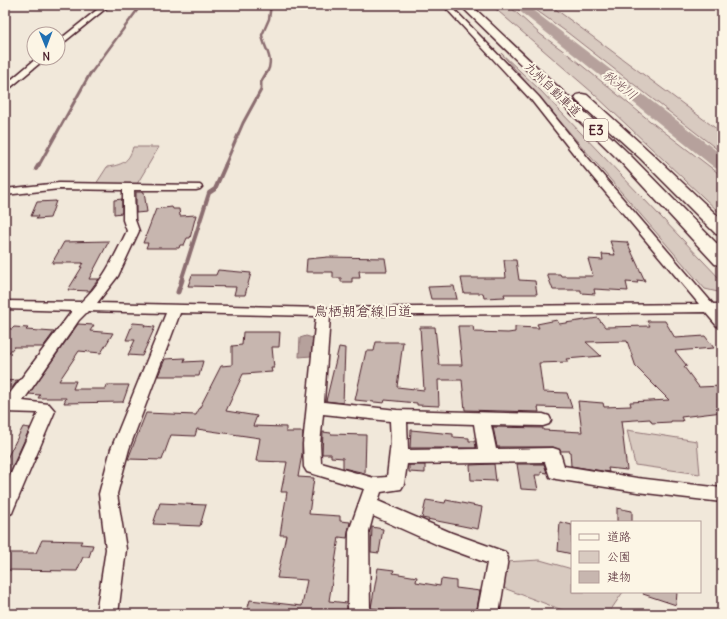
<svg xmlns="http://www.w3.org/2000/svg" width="727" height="619" viewBox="0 0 727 619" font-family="Delius,'Klee One',sans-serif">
<rect width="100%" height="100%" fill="#f1e8da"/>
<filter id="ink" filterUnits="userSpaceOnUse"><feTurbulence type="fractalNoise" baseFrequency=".025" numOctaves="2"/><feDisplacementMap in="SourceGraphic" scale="8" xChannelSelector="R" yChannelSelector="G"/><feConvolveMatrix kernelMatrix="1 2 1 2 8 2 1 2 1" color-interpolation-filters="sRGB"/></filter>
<g filter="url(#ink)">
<path fill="#d8cac0" stroke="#917476" d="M491,5H508L540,34L569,55L650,121L722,176V215L593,93Z
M529,5H550L722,133V153L568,33Z
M501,53L540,90L722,281V293L705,289Z
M133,147H159L137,184H96L107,167C122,165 129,162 133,147Z
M627,430L697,441L700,474L635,465Z
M540,560L572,569V592H623L608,614H573L501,587L505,562Z"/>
<path fill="#b6a19c" stroke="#8b6d6f" d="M306,336L313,338L311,356L299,357L300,338Z"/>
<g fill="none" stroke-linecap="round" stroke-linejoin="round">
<path stroke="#8b6d6f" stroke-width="2.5" d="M91,73L141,5
M267,73C275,58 264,49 262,35L269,19L271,5"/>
<path stroke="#8b6d6f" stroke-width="3" d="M39,165L91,72
M225,165L243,123L261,90V82L267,72"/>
<path stroke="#8b6d6f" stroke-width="4" d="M36,169L39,164
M181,281L209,193L215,189L226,164"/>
<path stroke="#8b6d6f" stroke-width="5" d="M178,292L182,280"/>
<path fill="#b6a19c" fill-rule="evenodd" d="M512,5H526L722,155V170L715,168Z"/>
</g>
<path fill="#c7b6af" stroke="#4a1f2b" d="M136,192H144L147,212L136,213Z
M122,199V213L114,214V200Z
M56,201L50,218L36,219L38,216H31L37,202Z
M172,207L173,209H179L180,216L196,215L190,238H187L184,245H180L179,248H146L148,243H143L156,209Z
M109,241L89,279H99L94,285L90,291L68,290L82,267H80L83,263H52L64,242Z
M610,241L627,242L645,281L637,280L638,283L626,282L628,291L594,289L595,294L581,293V290H553L547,274H560L561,276H593L588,259L603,260L602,254L615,255Z
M328,257L385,258L387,271H359L360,278H352V282H341V278H333V272H306L307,259Z
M504,260H516L519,280L535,281L537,294H504L505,297L484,298L483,293H464L461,278H506Z
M218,270L251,273L245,295H234L236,287L188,286L192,275H216Z
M454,286L457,299H431L428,287Z
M598,318L605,327L650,326L647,321H665L675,338L705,336L714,348L675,351L687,366L684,367L699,387L722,386V412L681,417L683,421H671V422L652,423L650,419L621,421L627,470L608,468L609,472L571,466L570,451H561L553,447H497L493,427L543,428V430L582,432L578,401L603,403L604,407L631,406L630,402L669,400L636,367L627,341L586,342L601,356L566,359L568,362L539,363L543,392L567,393L572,408L538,407L539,412L465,410L462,380H438L439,406L417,405V403L385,400L384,403L355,400L366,351H374L376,342H403L397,387L424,390L420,327H435L439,365H462L458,326H473L474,332L508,333L515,332V327L539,328L537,324L557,320L559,324Z
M133,323L145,324L144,326L155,327L142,356L128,355L135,340H126Z
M78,324L94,325L90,331L113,333L101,353L79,351L59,381H76L73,389H106L107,385H129L123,402L64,403L66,398H38L40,395L29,394Z
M14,327L28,328L26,330L54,332L43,347H14L5,357V328L12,329Z
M243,332H280L279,347H272L274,368H271L272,372L243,374L226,411L257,416L253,426L286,427V432H303L302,454L298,477L314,478L309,514L340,516V521L350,522L347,538L339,537L329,601L347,603V614H246L250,600L302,606L307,580L277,578L286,535H280L287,492H281L287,462L256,461L260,438L197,429L195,436L171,435L162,460L128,459L146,413L196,415L221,366L232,365V346L242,345Z
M339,347L345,348L343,403L326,401Z
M185,358L184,362L203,361L199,376H158L165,359Z
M18,380L9,392H5V381Z
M23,427L30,428L5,483V462Z
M411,430L453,434V437L469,438V441H475L476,448H410Z
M323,432L331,433V434L366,435L365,473L343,468V458L331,457V454H322Z
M494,464L496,481L471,480L470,465Z
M517,464H544L547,473L541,472V475H535L538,490L521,489Z
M409,465H425V473L409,472Z
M426,500L445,503L446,500L482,507L478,529L422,518Z
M160,503L206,505L200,526L153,524Z
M617,508L632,511V522H617Z
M560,522L572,525V554L558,551Z
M372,527L383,529L379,553L371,552Z
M42,540L82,541L80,544L93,545L89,557H83L77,571L5,570V553H36Z
M378,568L394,570L393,573L417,577L416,582L440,586L441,579L456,581V588L480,591L476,614H415L371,608Z
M644,592H677L676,605L643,594Z"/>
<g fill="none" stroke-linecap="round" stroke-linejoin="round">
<defs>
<path id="minor" d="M103,5H110L58,47V41Z
M443,5H450L539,97L588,158L713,304H722V312H720L722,327L717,326L705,312L330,316L324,402L397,410L543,414L549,416L551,420L549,424L543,426L491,425L496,449L553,448L559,450L564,466L637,478L722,488V502L637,492L556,479L550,477L545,462L407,464L404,484L401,489L381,492L378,501L452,533L505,552L508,558L499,614H477L487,563L438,545L373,516L369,531L370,614H348L349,531L364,489L307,472L304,467L303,444L316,316L180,313L129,449L117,494L126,549L118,614H96L106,549L99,494L111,449L166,313L88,311L79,320L23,401L49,404L55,411L14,508L12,513L5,516V487L38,413L5,412V400L72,311L5,309V301L81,302C103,282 114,257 127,231L123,220V190L59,189L5,195V189L59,183L200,185L202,187L200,189L196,190H134L135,220L139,231L118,276L97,303L323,308L699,304L580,162L532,101ZM323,414L390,421L391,442L387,477L374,478L321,463L320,444ZM407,422L474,424L478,449L408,450Z
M37,58H46L5,92V85Z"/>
<path id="highway" d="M460,5H471L628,153L722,249V266L715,264L618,159Z
M582,94L587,95L650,152L722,220V235L716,234L640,158L577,101L575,98L577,95Z"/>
</defs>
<use href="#minor" stroke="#4a1f2b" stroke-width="3"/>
<use href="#highway" stroke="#4a1f2b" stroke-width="3"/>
<use href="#minor" fill="#fcf5e5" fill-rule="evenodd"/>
<use href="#highway" fill="#fcf5e5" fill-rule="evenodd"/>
</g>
</g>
<g text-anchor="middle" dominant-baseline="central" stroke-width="4" stroke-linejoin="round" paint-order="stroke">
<g font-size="12" fill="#4a1f2b" stroke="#fcf5e5">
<text transform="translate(553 89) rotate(44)">九州自動車道</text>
</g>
<g font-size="13" font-style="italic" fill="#704c53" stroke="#fcf5e5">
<text transform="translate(620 85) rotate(38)">秋光川</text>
</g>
<rect fill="#fcf5e5" stroke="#7f5f63" stroke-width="1" x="584" y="119" width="24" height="22" rx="3"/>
<g font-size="13" font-weight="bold" fill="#4a1f2b">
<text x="596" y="130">E3</text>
</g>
<g font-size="14" fill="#4a1f2b" stroke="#fcf5e5">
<text x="363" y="311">鳥栖朝倉線旧道</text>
</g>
</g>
<rect width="727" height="619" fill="none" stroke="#fcf5e5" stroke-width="20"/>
<rect x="10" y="10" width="707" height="599" fill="none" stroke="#4a1f2b" stroke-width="1.5" filter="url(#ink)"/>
<rect x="571" y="521" width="130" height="72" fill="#fcf5e5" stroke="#b59f9b"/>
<rect x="579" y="534" width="20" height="6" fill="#fcf5e5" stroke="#b59f9b"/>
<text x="607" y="541" font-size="12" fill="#4a1f2b">道路</text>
<rect x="579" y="551" width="20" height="12" fill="#d8cac0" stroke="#b59f9b"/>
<text x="607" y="561" font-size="12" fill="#4a1f2b">公園</text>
<rect x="579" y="571" width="20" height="12" fill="#c7b6af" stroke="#b59f9b"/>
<text x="607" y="581" font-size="12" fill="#4a1f2b">建物</text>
<g transform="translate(46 46) rotate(179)"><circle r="19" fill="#fcf5e5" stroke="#b59f9b"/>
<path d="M0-3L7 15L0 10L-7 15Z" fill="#1f6fb2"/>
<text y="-6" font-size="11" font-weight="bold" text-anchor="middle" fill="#4a1f2b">N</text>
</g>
</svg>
